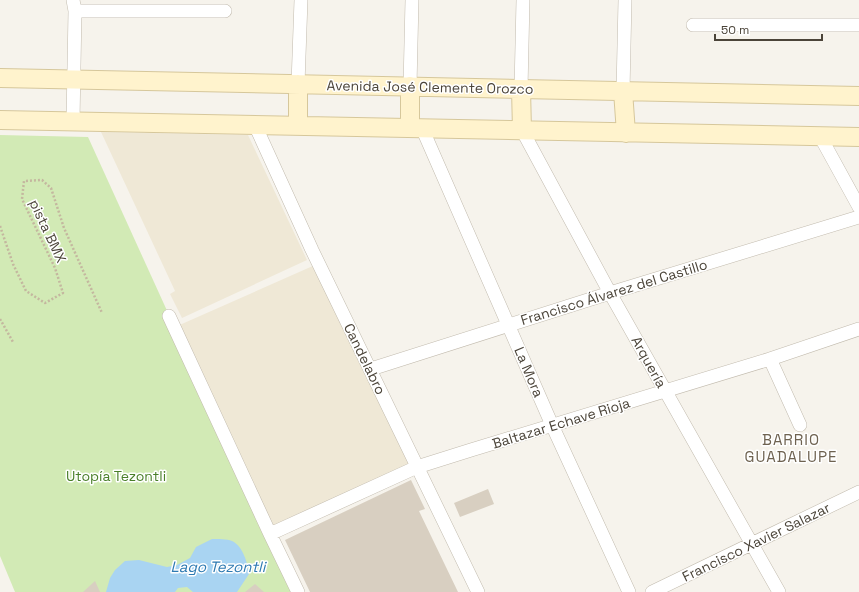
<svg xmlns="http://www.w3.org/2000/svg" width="859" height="592" viewBox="0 0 859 592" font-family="'Space Grotesk',sans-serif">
<rect width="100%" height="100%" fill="#f6f3ec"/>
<path fill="#efe8d6" d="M101,132L248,135L307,260L182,318L170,294L175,291Z
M315,265L412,469L270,533L175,327Z"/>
<path fill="#d2eab5" d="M0,135L88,137L295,592H15L0,556Z"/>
<path fill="#a9d4f2" d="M212,539C218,539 227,539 232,541C243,546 248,564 249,574L237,592H193L187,587L178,588L175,592H106L110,578L115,570L125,561L139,560L167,567L177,565L190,558L196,547Z"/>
<path fill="#d8cfc1" d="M411,480L425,509L419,511L458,592H310L285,540Z
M488,489L494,504L460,517L454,503Z
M95,581L100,592H83Z
M255,584L264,592H245Z"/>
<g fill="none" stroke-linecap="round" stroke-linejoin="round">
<defs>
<path id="street" d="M75,11H225
M693,25H859
M298,84L301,0
M410,86L412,0
M521,89L523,0
M623,91L625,0
M73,121L75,11L73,0
M255,125L312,250L478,592
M422,128L552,425L629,592
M522,130L610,293L779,592
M820,136L859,207
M169,316L270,534L298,592
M770,359L800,425
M371,369L610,293L859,217
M270,534L417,467L471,450L770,359L859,329
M652,592L859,492"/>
<path id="secondary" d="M0,78L859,96
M298,84V126
M521,89L522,130
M623,91L626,133
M0,120L859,137
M410,128V86"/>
</defs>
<use href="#street" stroke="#c2bbae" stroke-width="14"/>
<use href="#secondary" stroke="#d6c79b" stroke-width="20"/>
<path stroke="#c4b79f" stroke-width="2.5" stroke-dasharray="2 2" stroke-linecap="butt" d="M0,226L13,264L26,291L45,303L63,293L55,268L22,199L24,181L42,180L51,188L64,228L102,313
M0,319L13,342"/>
<use href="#street" stroke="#fff" stroke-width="13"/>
<use href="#secondary" stroke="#fff3cd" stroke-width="18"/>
</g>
<g text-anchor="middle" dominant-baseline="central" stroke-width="3" stroke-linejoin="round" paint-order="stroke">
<g font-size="14" fill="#4b4439" stroke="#fff">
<text transform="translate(430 87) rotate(1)">Avenida José Clemente Orozco</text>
<text transform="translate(48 231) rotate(65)">pista BMX</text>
<text transform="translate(614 292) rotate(-17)">Francisco Álvarez del Castillo</text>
<text transform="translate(365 359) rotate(64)">Candelabro</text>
<text transform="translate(649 362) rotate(61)">Arquería</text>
<text transform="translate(529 372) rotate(67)">La Mora</text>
<text transform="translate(561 423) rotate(-17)">Baltazar Echave Rioja</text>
<text transform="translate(756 542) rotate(-26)">Francisco Xavier Salazar</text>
</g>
<g font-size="14" fill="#4a7f2a" stroke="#fff">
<text x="116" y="476">Utopía Tezontli</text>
</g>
<g font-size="15" letter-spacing="1" fill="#6e6250" stroke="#fff">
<text x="791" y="439">BARRIO<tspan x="791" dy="17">GUADALUPE</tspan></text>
</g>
<g font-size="15" font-style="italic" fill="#2e7ab2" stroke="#fff">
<text x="218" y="566">Lago Tezontli</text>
</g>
</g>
<path d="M715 34v6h107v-6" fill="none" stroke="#4b4439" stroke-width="2"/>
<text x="721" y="34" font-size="12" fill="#4b4439" stroke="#ffffff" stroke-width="3" paint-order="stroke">50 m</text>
</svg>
